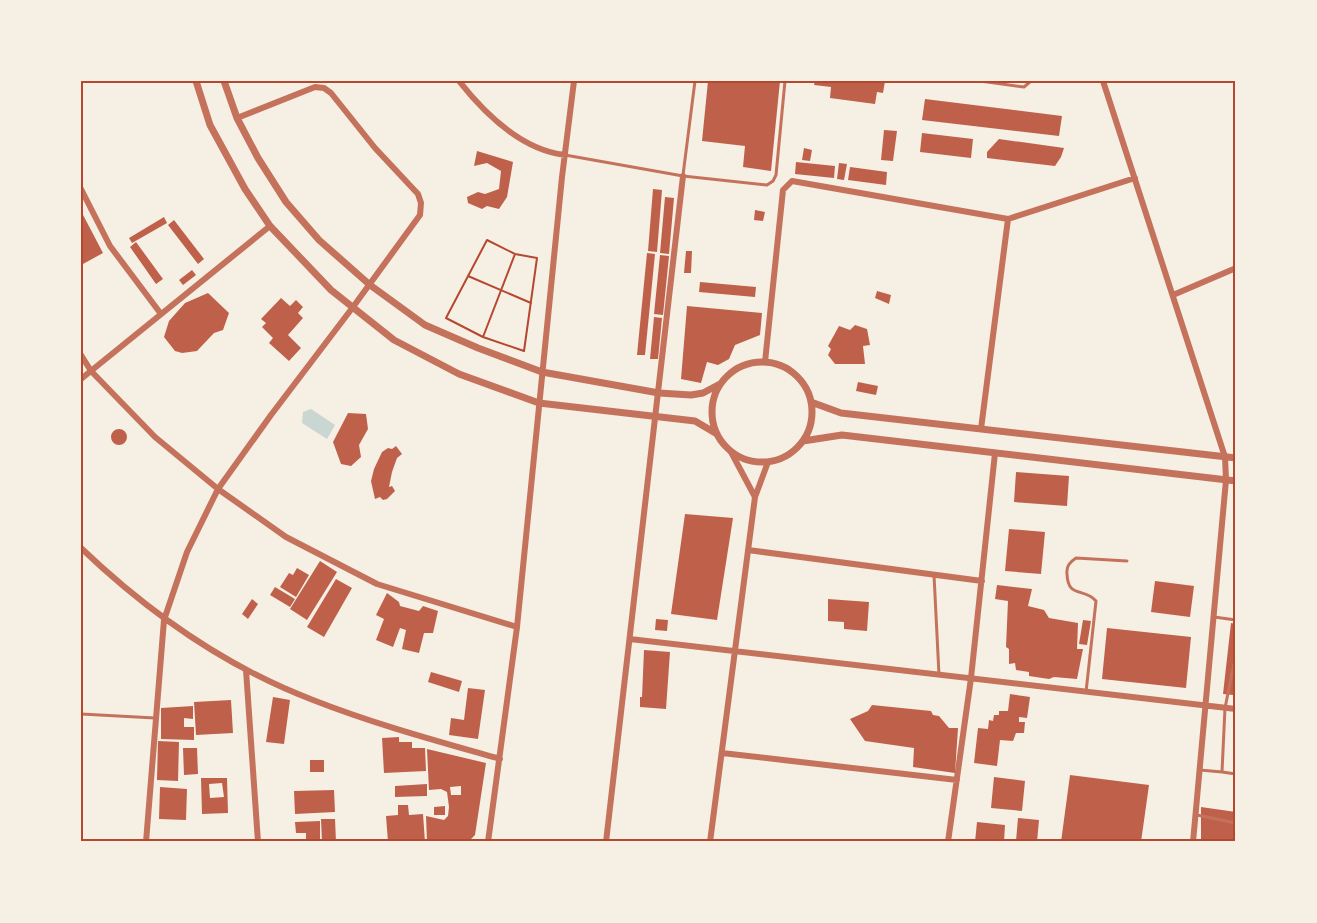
<svg xmlns="http://www.w3.org/2000/svg" width="1317" height="923" viewBox="0 0 1317 923" font-family="Quicksand,sans-serif">
<rect width="100%" height="100%" fill="#f6efe4"/>
<path fill="#c9d6d2" d="M311,409L335,425L327,439L302,423L303,412Z"/>
<path fill="#bf614a" fill-rule="evenodd" d="M708,81H780L771,171L743,167L745,146L702,141Z
M815,81H885L883,93L877,92L875,104L830,98L831,87L814,85Z
M925,99L1062,116L1059,136L922,120Z
M884,130L897,131L893,161L881,160Z
M922,133L973,139L971,158L920,152Z
M999,139L1064,148L1061,157L1055,166L987,158V152Z
M804,148L812,150L810,161L802,160Z
M477,151L513,162L507,197L499,209L487,206L482,209L468,203L467,197L478,192L485,194L499,189L501,171L487,163L474,166Z
M796,162L835,166L834,178L795,174Z
M839,163L847,164L844,180L837,179Z
M850,167L887,172L886,185L848,180Z
M653,189L662,190L657,252L648,251Z
M665,197L674,198L669,254L660,253Z
M755,210L765,212L763,221L754,220Z
M81,211L103,253L83,264L81,259Z
M164,217L167,223L132,243L129,238Z
M174,220L204,259L198,264L168,225Z
M136,242L163,279L156,284L130,247Z
M686,251H692L691,273H684Z
M647,253L655,254L645,355H637Z
M660,255L669,256L663,315L654,314Z
M192,270L196,275L183,285L179,280Z
M700,282L756,287L755,297L699,292Z
M877,291L891,295L889,304L875,298Z
M208,293L229,313L223,330L214,333L197,351L182,353L175,351L164,337L169,321L185,303Z
M281,298L290,306L296,300L303,307L298,313L303,318L288,335L301,348L289,361L269,343L273,338L262,327L266,323L261,319Z
M687,306L762,313L760,335L735,345L729,359L718,365L707,362L701,383L681,379Z
M654,317L662,318L658,359H650Z
M855,325L867,329L870,345L863,346L865,364H835L828,355L831,349L828,346L839,326L850,330Z
M858,382L878,386L876,395L856,391Z
M348,413L366,414L368,429L359,445L361,457L351,466L341,464L333,442Z
M111 437a8 8 0 1 1 16 0a8 8 0 1 1-16 0Z
M396,446L402,454L397,458L392,472L389,487L392,486L395,491L387,499L383,500L380,497L375,499L371,481L374,469L382,452L388,448L392,449Z
M1016,472L1069,476L1067,506L1014,502Z
M685,514L733,518L717,620L671,614Z
M1009,529L1045,532L1041,574L1005,571Z
M320,561L337,572L307,620L290,609Z
M297,568L309,575L296,597L280,587L289,573L293,575Z
M336,579L352,588L324,637L307,627Z
M1155,581L1194,586L1190,617L1151,612Z
M997,585L1032,589L1028,606L1044,610L1049,618L1078,623L1077,649H1083L1077,679L1054,677L1049,679L1029,676V672L1016,670L1015,663L1009,664V649L1006,647L1008,601L995,599Z
M275,587L295,599L290,607L270,595Z
M387,593L399,602L400,606L419,611L423,606L438,611L433,633H424L419,653L402,649L406,630L400,628L393,647L376,640L384,619L376,615Z
M252,599L258,604L248,619L242,614Z
M828,599L869,602L867,631L844,629V622L828,621Z
M656,619L668,620L667,631L655,630Z
M1083,620L1091,621L1087,645L1079,644Z
M1231,623L1236,624V672L1233,695L1223,694Z
M1107,628L1191,637L1186,688L1102,679Z
M644,650L670,652L666,709L640,707V697H642Z
M431,672L462,681L459,692L428,682Z
M468,688L485,690L478,739L449,735L451,718L464,720Z
M1010,694L1030,697L1027,718L1019,717V722H1025L1024,733H1016L1013,741L1000,740L997,766L974,763L978,728L988,729L989,720L993,721L994,715H999V711H1008Z
M273,697L290,700L284,744L266,742Z
M231,700L233,733L196,735L194,702Z
M872,705L931,711L933,715L939,716L949,728H958L955,773L913,767L914,748L865,741L850,719L868,711Z
M193,706V719L184,718V727H194V740L161,739V708Z
M399,737V742H412V748H425L426,771L384,773L382,738Z
M158,741L179,742L178,781L157,780Z
M183,748H197L198,774L184,775Z
M427,749L486,763L475,835L468,842H427L426,816L444,820L448,816L449,807L447,792L441,789L429,790ZM461,786V795H451L450,787Z
M310,760H324V772H310Z
M1070,775L1149,785L1141,842H1061Z
M994,777L1025,781L1022,811L991,808Z
M201,778H227L228,813L202,814ZM222,783L224,797L210,798L209,784Z
M427,784V796L395,797V786Z
M160,787L187,789L186,820L159,819Z
M334,790L335,812L295,814L294,791Z
M398,805H408L409,815L423,814L425,842H388L386,816L398,815Z
M445,806V815H434V807Z
M1201,807L1236,812V842H1201Z
M1018,818L1039,820L1037,842L1016,841Z
M321,819H335L336,842H322Z
M320,821V841L306,842V833H296L295,822Z
M977,822L1005,825L1004,842H975Z"/>
<g fill="none" stroke-linecap="round" stroke-linejoin="round">
<path stroke="#b5482f" stroke-width="2" d="M487,240L515,254L537,258L524,351L483,337L446,318Z
M468,276L531,303
M483,337L515,254"/>
<path stroke="#c5725c" stroke-width="3" d="M980,81L1024,87L1031,81
M565,155L683,176L767,185L773,181L776,175L785,81
M683,175L695,81
M934,575L939,675
M1214,617L1236,620
M1086,692L1096,601C1084,587 1068,599 1067,574C1066,566 1070,562 1076,558L1127,561
M81,714L155,718
M1200,770L1222,772L1225,708L1236,654
M1222,772L1236,774
M1197,815L1236,823"/>
<path stroke="#c5725c" stroke-width="6" d="M459,81C485,114 522,150 565,155
M1103,81L1225,457L1226,480L1193,842
M81,189L110,246L161,314
M1173,295L1236,268
M81,355L91,371L155,437L218,489L286,537L377,584L517,627
M765,362L783,190L792,181L1008,219L1135,178
M81,379L270,226
M981,429L1008,219
M731,452L755,497
M81,548C148,612 226,667 313,700C374,724 437,741 500,759
M748,550L982,581
M630,639L1236,709
M246,670L258,842
M722,753L957,780
M146,842L164,620L187,552L218,489L271,415L353,307L420,215L421,203L418,194L375,148L331,93L324,88L315,87L237,118
M488,842L517,627L562,177L574,81
M606,842L683,176
M710,842L755,497L768,462
M948,842L971,678L995,453"/>
<path stroke="#c5725c" stroke-width="7" d="M196,81L210,125L245,189L270,226L331,290L394,340L459,374L539,403L695,421L717,434
M224,81L237,118L258,158L286,202L319,240L370,285L425,325L478,348L542,372L659,393L691,395L703,393L720,384
M712 412a50 50 0 1 1 100 0a50 50 0 1 1-100 0Z
M811,402L841,413L1236,458
M803,441L842,435L1236,481"/>
</g>
<rect width="1317" height="923" fill="none" stroke="#f6efe4" stroke-width="165"/>
<rect x="82" y="82" width="1152" height="758" fill="none" stroke="#b5482f" stroke-width="2"/>
</svg>
